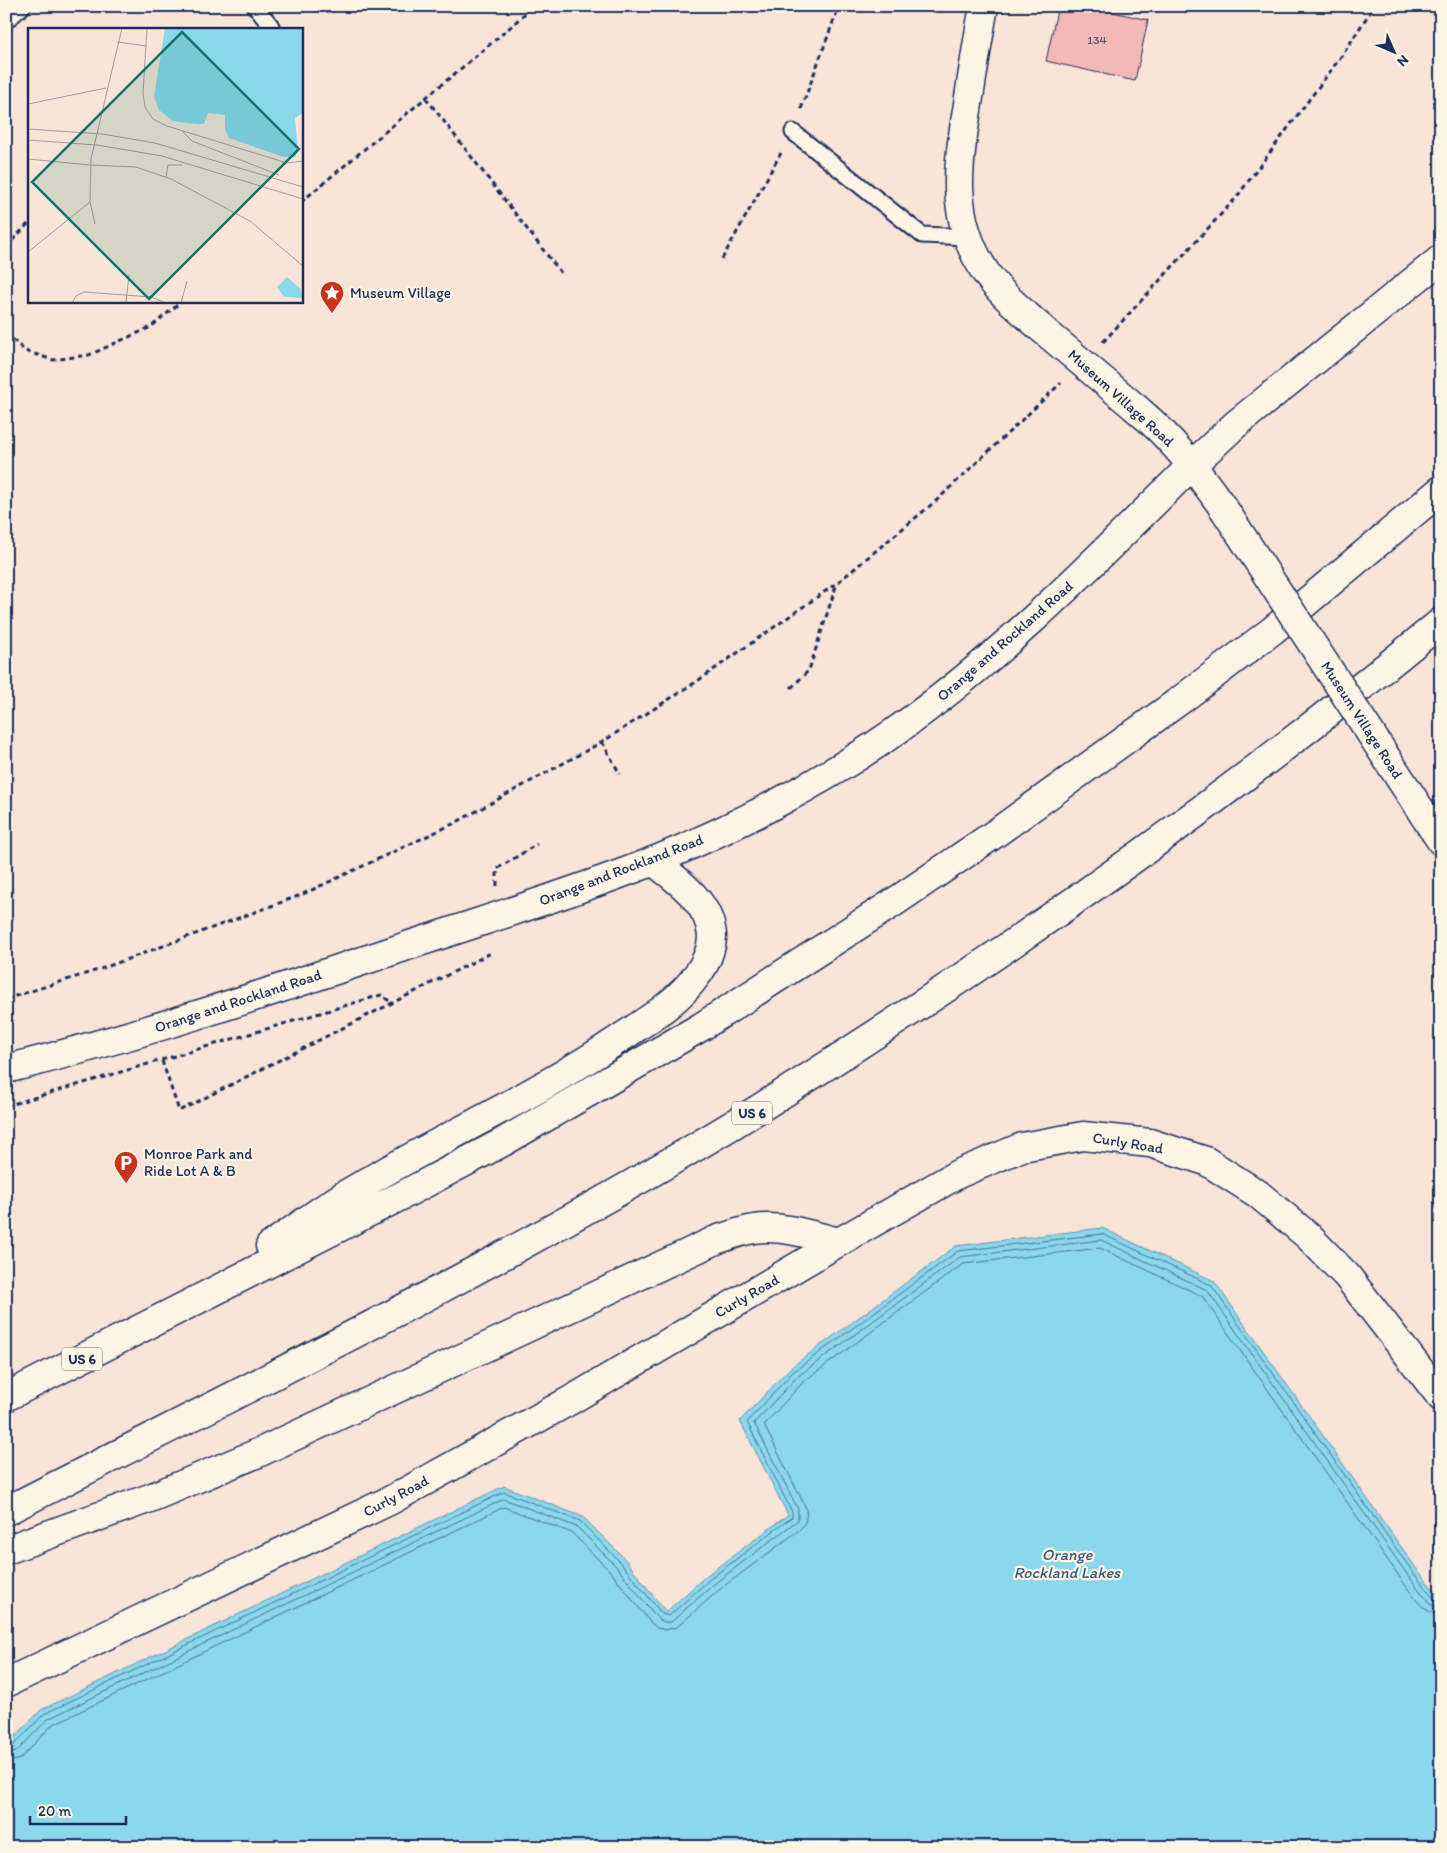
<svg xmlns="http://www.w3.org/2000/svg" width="1447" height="1853" viewBox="0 0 1447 1853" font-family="Itim,sans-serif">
<rect width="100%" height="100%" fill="#fae3d7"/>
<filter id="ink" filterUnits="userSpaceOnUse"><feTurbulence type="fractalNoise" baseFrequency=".02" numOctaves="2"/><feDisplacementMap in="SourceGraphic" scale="10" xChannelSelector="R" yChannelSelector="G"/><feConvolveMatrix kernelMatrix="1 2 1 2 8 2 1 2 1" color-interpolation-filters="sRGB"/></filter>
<g filter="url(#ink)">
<path fill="#8bd7eb" stroke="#5e94b3" d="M1102,1228L1214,1281L1416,1568L1441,1599V1847H20L6,1837V1746L41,1710L504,1486L583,1517L624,1558L666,1612L707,1575L788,1515L740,1421L790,1368L956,1246Z"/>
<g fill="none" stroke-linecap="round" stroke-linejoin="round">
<path stroke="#487296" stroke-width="1" d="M6,1749L12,1747L44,1714L504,1492L580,1521L620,1562L662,1614L669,1616L710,1579L792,1517V1512L747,1422L793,1372L958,1251L1102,1234L1211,1285L1412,1571L1435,1600L1441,1602
M6,1755L16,1752L48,1719L504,1499L577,1527L616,1566L658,1619L664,1622H671L714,1584L798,1520V1509L754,1423L797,1377L960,1257L1101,1240L1207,1290L1407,1574L1431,1605L1441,1608
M6,1763L20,1759L52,1725L504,1507L572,1533L610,1571L651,1623L657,1628L665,1630L677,1627L719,1590L798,1531C806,1524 808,1516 805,1506L764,1425L803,1382L963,1264L1100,1248L1202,1296L1401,1579C1411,1592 1423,1615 1441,1615"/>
</g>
<path fill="#f5b9b5" stroke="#1b2f5e" d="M1058,6H1087L1148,20L1135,81L1046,61Z"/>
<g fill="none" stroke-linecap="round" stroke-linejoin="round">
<defs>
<path id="lane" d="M255,6L271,26
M6,21L23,6
M793,132L922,235L968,237"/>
<path id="street" d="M6,1683L391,1500L571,1400L839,1242L958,1174L1022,1147L1083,1136L1150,1143L1206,1161L1258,1194L1308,1236L1347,1276L1441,1397"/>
<path id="secondary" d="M984,6C978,39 973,71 968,104C958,164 949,215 984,270C999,293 1022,311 1042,329
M1137,409C1172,438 1198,472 1224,509
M1431,826L1441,841
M6,1069C147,1034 285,987 422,941C500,915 578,891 654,861C734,828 823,782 893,733C1003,656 1097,559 1192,465"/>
<path id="highway" d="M1192,465L1235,425L1441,259
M270,1246C298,1227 325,1206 355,1189C443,1137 537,1095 622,1037C648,1020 679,1001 697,975C705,965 712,949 712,936C710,902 677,880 653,861
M6,1397L403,1195L503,1142L701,1027L899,899L996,833L1182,699L1273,630L1441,490
M6,1511C251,1386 499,1266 734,1124C790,1090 845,1054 899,1019C1087,897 1268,765 1441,622
M6,1550L150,1498L258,1453L716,1240C728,1236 741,1231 754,1229C783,1225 811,1235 839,1242"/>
</defs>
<use href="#lane" stroke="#1b2f5e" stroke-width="19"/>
<use href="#street" stroke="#1b2f5e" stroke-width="31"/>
<use href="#secondary" stroke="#1b2f5e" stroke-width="31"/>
<use href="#highway" stroke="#1b2f5e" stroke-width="31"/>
<path stroke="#1b2f5e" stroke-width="3" stroke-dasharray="5 4" stroke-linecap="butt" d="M426,98L561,273
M801,109L839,6
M301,202L507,30L533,6
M6,247L29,223
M722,259L781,153
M6,333L25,351L53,360L89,355L151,327L182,301
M1103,342L1236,198L1343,54L1374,6
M791,688L809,670L837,583
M602,742L620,774
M497,886V869L537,844
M6,999L98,970L301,895L455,823L602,742L696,682L837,583L937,500L1061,383
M162,1061L179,1111L493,952
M6,1106L381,995L392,1003"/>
<use href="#lane" stroke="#fcf5e5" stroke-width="15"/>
<use href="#street" stroke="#fcf5e5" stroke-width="28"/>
<use href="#secondary" stroke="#fcf5e5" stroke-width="28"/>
<use href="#highway" stroke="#fcf5e5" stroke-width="28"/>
<defs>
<path id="secondary-bridge" d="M1042,329L1137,409
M1224,509L1431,826"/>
</defs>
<use href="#secondary-bridge" stroke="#1b2f5e" stroke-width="31" stroke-linecap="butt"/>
<use href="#secondary-bridge" stroke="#fcf5e5" stroke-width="28"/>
</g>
</g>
<defs>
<symbol id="sight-pin" viewBox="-11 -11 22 30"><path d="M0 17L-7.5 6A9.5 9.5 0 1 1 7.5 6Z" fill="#c8321e" stroke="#fcf5e5"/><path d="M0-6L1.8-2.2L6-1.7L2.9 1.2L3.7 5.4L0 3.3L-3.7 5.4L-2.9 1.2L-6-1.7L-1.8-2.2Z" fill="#fff"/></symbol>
<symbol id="parking-pin" viewBox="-11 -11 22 30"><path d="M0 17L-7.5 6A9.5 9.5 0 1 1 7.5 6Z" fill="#c8321e" stroke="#fcf5e5"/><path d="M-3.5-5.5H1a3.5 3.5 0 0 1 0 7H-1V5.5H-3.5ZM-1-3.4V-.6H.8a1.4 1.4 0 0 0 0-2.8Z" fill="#fff"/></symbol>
</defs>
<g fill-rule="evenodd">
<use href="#sight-pin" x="318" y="279" width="28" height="38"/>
<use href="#parking-pin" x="112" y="1149" width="28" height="38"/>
</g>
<g text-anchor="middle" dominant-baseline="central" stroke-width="4.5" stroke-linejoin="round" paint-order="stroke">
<g font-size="12" fill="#525274">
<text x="1097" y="40">134</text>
</g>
<g fill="#fcf5e5" stroke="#5e6a86" stroke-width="1">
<rect x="732" y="1101.5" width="40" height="23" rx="4"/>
<rect x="62" y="1347.5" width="40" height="23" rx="4"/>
</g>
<g font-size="14" font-weight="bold" fill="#1b2f5e">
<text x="752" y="1113">US 6</text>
<text x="82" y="1359">US 6</text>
</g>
<g font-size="15" fill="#1b2f5e" stroke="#fcf5e5" text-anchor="start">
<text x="350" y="293">Museum Village</text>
<text x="144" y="1154">Monroe Park and<tspan x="144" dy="17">Ride Lot A &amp; B</tspan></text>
</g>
<g font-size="15" fill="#1b2f5e" stroke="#fcf5e5">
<text transform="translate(1121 398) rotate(42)">Museum Village Road</text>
<text transform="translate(1005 641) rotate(-41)">Orange and Rockland Road</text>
<text transform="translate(1362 720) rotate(57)">Museum Village Road</text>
<text transform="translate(621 870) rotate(-21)">Orange and Rockland Road</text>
<text transform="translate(238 1001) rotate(-18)">Orange and Rockland Road</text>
<text transform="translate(1128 1143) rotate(9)">Curly Road</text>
<text transform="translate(747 1296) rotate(-30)">Curly Road</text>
<text transform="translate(396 1496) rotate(-28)">Curly Road</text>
</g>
<g font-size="16" font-style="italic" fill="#375981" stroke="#fcf5e5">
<text x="1067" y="1554">Orange<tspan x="1067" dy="18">Rockland Lakes</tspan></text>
</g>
</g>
<g transform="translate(28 28)">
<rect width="275" height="275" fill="#fae3d7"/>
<path d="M137,0H275V85L267,90L270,123L267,129H256L201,110L197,101V87L180,85L176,96H168L145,93L131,82L126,69ZM259,249L273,261L274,270L256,269L249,259Z" fill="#8bd7eb"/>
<path fill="none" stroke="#a19ba7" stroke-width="1" d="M119,0L115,65L117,79L125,91L139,98L259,135L275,133M89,14L119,18M0,76L78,60M0,101L74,106L127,115L275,159M154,103L164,113L251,147M0,112L69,117L134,128L275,171M0,131L62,137M62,137L108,139L143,151L222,193L275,238M138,149L140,137H154M62,174L67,196M0,224L62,174L63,131L94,0M44,275L48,268L56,264L123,269L138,275M98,275L101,247M153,275L159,253"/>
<path fill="#0f766e" fill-opacity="0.15" stroke="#0f766e" stroke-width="2.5" d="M154,4L271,121L121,271L4,154Z"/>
<rect width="275" height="275" fill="none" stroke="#1b2f5e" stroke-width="2.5"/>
</g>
<rect width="1447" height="1853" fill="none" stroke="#fcf5e5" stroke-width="25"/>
<rect x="12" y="12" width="1422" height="1828" fill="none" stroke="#1b2f5e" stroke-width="2" filter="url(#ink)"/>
<g transform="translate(1394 52) rotate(135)" stroke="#fcf5e5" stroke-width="4" paint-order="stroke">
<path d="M0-4L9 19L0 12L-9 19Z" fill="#1b2f5e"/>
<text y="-8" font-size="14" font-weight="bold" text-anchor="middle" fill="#1b2f5e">N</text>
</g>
<path d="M30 1816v8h96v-8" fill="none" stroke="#1b2f5e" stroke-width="2.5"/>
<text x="38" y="1816" font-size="15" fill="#1b2f5e" stroke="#fcf5e5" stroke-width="4" paint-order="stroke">20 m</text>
</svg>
